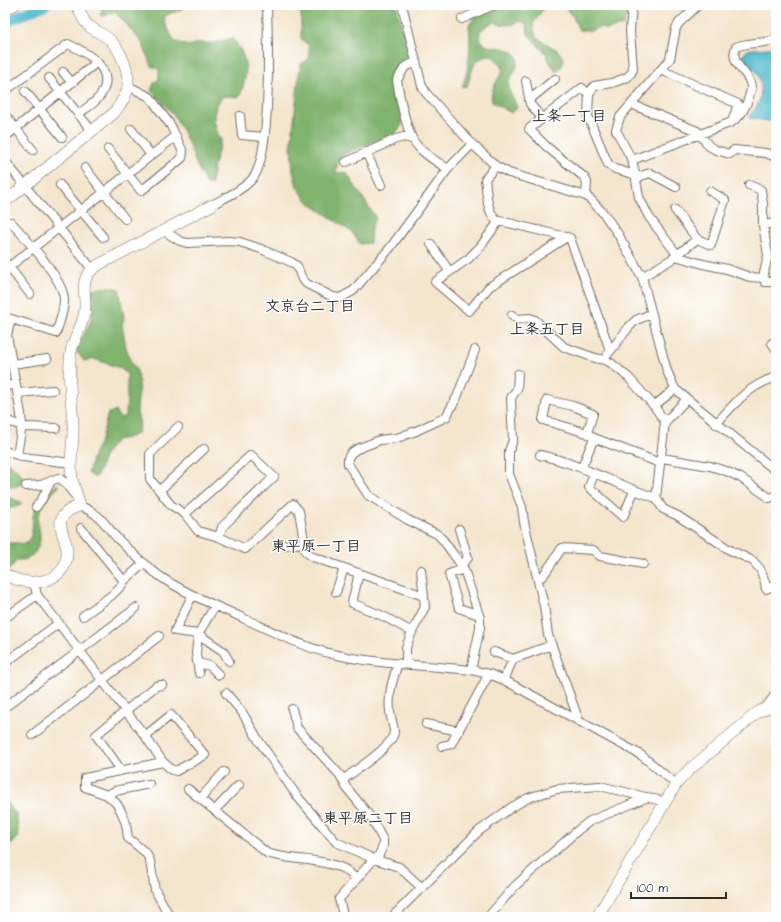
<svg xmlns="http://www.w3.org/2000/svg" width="781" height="922" viewBox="0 0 781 922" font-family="'Architects Daughter','Klee One',sans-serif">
<rect width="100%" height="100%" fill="#fff"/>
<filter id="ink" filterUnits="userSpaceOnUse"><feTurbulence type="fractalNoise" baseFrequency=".025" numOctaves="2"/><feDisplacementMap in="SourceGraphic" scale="8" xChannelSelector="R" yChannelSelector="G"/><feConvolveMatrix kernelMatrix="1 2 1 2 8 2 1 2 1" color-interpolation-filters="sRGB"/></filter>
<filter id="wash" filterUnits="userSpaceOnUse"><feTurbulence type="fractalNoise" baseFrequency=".012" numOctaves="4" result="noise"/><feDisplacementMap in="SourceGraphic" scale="16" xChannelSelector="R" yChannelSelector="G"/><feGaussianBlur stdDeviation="0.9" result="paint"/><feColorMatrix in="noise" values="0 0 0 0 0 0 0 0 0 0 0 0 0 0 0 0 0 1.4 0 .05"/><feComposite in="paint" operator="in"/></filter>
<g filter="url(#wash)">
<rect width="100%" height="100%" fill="#f4e5cd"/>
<path fill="#80b36e" stroke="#566f4c" d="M101,5H181V10L171,13L164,17L165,22L174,41L189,46L197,43H215L232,38C249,57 249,75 239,97L224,96C210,108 213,125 221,140L213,169L212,184H206C195,165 190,143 179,124C172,111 161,101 151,91L154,83L159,79V69L151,66L143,44L121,18L114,12L104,16L100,15L102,11Z
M303,5H396L411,59L398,67L393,77L392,85L401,114L402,125L396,133L344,154L338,161L336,173L346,172L376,218L371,228L370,243L360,244L353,233L308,202L297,187L293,171L291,148L300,65L309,59V46L301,39V9Z
M499,5H543V9L533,24L536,37L557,50L564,59L562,66L556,72L549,61L547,55L528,34L527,24L521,21C511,26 505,26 494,22L486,26L480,31V39L486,46C502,48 526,48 515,71C513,75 509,78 509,82C507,93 515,98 517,108L511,113L492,102C489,91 498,80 503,70L502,65L491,55C471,59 474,69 467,86L462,87C470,68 471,46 469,25L475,17Z
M588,5H628L624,25L607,30L601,27L590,31L579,30L573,17L567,10L571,6L582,7Z
M110,287L119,289L124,318L122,325L126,347L130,360L137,371L139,381L137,413L140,424L137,434L127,438L117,440C113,444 108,449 105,455C101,463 101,471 95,478L88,473L94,452L101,440L108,413L115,411L120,418L126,416L127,398V374L120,368L94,359L84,361L76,351C80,340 89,327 92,317C94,307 89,298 91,289Z
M5,460L16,469L23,477L31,479V482L21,484L14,487H5Z
M58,484L59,487C49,495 41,505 38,518C37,525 40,529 40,536C41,544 35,556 26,559C24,560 20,560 17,560L9,570L5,568V540L7,543H17L26,544C37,530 29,523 35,510C36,508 39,505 41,503C47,495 50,489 58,484Z
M8,497L21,502V505L10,508L5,515V503Z
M5,801L16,814L19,837L5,851Z"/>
<path fill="#4fb8cd" stroke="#3d727c" d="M776,46V122L749,118C750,113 755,110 757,106C762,95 763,82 756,72C753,67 747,64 743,59C744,45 757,50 766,48C770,48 773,47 776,46Z"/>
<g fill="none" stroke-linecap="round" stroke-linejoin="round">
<path stroke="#4fb8cd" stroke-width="11" d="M5,22L45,5"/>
</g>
</g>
<g filter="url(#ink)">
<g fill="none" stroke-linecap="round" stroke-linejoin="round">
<defs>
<path id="street" d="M402,5L422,86L426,93L472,144L496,166L509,173L586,196L591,200L604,214L618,234L642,277L667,371L675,389L776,471
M632,5L630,31L633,69L631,73L628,77L612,83L594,86L589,94L588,116L608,164L615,169L636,175
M462,19L494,5
M416,62L405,67L397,80C399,94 406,128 413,140C421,153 436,161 448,169
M63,72L72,83
M49,78L92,131
M526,81L530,104L542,118
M5,91L68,44C88,53 118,70 100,96C94,104 85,109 78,114
M25,91L62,137
M529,100L555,79
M633,103L636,106L697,131L709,146L716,150L730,154L734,150L766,153L776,157
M5,115L33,150
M240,116L242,135L264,137
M733,121C740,117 743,112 746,105C748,100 750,95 751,89C752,72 728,66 736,47C749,41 764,45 776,39
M131,129L151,155
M5,137L97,62
M108,149L141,191L182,158L183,152L171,126L150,97L128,86
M366,152L381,185
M632,160L732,122L738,104L661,70
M5,161L92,269
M346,162L396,139L404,137L412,139
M496,166L485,179C487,192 486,210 496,220L570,238L610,350
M85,168L125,219
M636,178L632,160L616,130L620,117L670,59L676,28L679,23L698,5
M60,185L103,237
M749,185L761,190L763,203V225L768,255L764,273L765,282H776
M676,187L650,173L641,176L636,180L639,197L649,217L679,257L703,264L727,269L750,277L764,278
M586,196L587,182L584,177L547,147L529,129L582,88L589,94
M212,205C226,197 243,190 253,178C272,154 268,39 267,5
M675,210L697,239L711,245L725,200L710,191
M499,221L480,247L468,259L435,282L469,311L489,287L567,237
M763,225L776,223
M164,231L180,241L187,243L229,241L240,242L261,249L291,262L297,266L302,279L307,284L333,297L340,298L353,291L390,248L448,169L472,144
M431,244L449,271
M6,263L30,294
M5,270L176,136
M642,277L672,259L697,239
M512,315L517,319L530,318L535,320L564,347L595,358L605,360L611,363L629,378L654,406
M5,317L56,333C60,322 64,311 64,300C64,279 25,238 11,222
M11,319L7,335L21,414L22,425L17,455
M772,343L776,349
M608,354L629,327L636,320L651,314
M12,364L47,359
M518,374L517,389L511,398L513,440L509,451V474L522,507L524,522L544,606L548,635L579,721
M5,386L16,384
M675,389L654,406L665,422L656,498L663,509L678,516L730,550L753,561L760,569L765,582L766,589L776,585
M18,393L53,390
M5,420L25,427L56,428
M665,422L687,399
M716,424C735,403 748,386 776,377
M178,427L150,454V479L171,505L185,514L251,455L274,477L222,527L219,537L245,549L293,504L299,511L306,552L313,557L344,568L424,596
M587,433L593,414L573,406L547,400L543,420L587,433L594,438L660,463
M5,451L23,457L71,463
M540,455C581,464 617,485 656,498
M662,458L710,466L726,471L741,478L767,496L769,498L776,496
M582,467L594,438
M594,474L589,487L623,517L634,491
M26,486L41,485L58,478C67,481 68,489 75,495
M160,490L204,449
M80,506C101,514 104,524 118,539C132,553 147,568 164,579C190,596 217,606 245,619C276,633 308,650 342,656C384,665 428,665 471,670L489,674L504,680L641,755L676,784
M36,507L42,499L51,481
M185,514L198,531L219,537
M81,528L124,581
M459,529L468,558L461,565
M283,545L304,543
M464,569L449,574L459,608L479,615
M359,573L352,603L385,617L412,632
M538,578L543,576L562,548L593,550L600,556L643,564
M34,583L37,595L145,736L163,762L172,770L176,771L205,755L171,715L145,736
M336,592L344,568
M192,596L175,631L198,634L196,654L199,673
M215,606L198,634L223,651L229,661
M83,616L112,595L121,586L124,581L144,563
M5,618L37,595
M494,652L513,659
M5,663L59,623
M198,663L210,666L219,675
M406,664V647L412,632L425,607L421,570
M471,670L480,628V618L464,569L443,540L437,534L408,520L368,495L348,464V458L351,453L357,449L380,440L397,438L416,431L446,417L457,397L475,350
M504,680L513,659L552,645
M226,693L242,712L259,741L297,796L336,842L374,859L399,867L422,888
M5,707L136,608
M292,709L297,728L340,775L346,787L372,819L383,840V846L378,857L374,859L339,899L342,911V917
M764,709L776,694
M426,724L459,731
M32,735L159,636
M442,746L451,744L489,674
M163,762L85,778V787L107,795L116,803L121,811L126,824L128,838L146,853L150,861L155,890L170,917
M121,770L96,735L156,686L162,685
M343,780C355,770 393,747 394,732C394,725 390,717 390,711C388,693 393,679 398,663
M188,789L267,853C292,861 320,858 344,869C349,871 352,876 356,879
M107,795L115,791L149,784
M200,799L224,772
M215,810L239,785
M392,917L479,831L512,807L528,798L557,789L600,786L666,802
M488,917L515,886L578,830L590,821L648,797"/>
<path id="secondary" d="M5,9L14,5
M5,202L114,113C120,105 127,96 128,86C129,71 122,53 112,42C106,35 96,32 89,26C83,22 80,12 77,5
M5,574C28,589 69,584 67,550C66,540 59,529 61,520C64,511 72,508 80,506C78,498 75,490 73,483C68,464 74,444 73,425C72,401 67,376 71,352C73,339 82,328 84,315C89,294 74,279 100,264L212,205
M597,917L676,784L689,770L758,712L769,707L776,708"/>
</defs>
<use href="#street" stroke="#716c64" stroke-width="10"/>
<use href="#secondary" stroke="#716c64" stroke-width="12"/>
<use href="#street" stroke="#fff" stroke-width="8"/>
<use href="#secondary" stroke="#fff" stroke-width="11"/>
</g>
</g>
<g text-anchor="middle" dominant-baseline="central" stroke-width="3" stroke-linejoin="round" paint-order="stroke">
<g font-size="15" font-weight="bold" fill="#2b2b2b" stroke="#fff">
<text x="569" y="116">上条一丁目</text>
<text x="310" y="306">文京台二丁目</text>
<text x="547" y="329">上条五丁目</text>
<text x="316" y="546">東平原一丁目</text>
<text x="368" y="818">東平原二丁目</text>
</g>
</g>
<rect width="781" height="922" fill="none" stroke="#fff" stroke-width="20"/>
<path d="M631 892v6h95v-6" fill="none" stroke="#2b2b2b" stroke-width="2"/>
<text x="637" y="892" font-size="12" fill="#2b2b2b" stroke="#ffffff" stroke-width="3" paint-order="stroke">100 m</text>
</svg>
